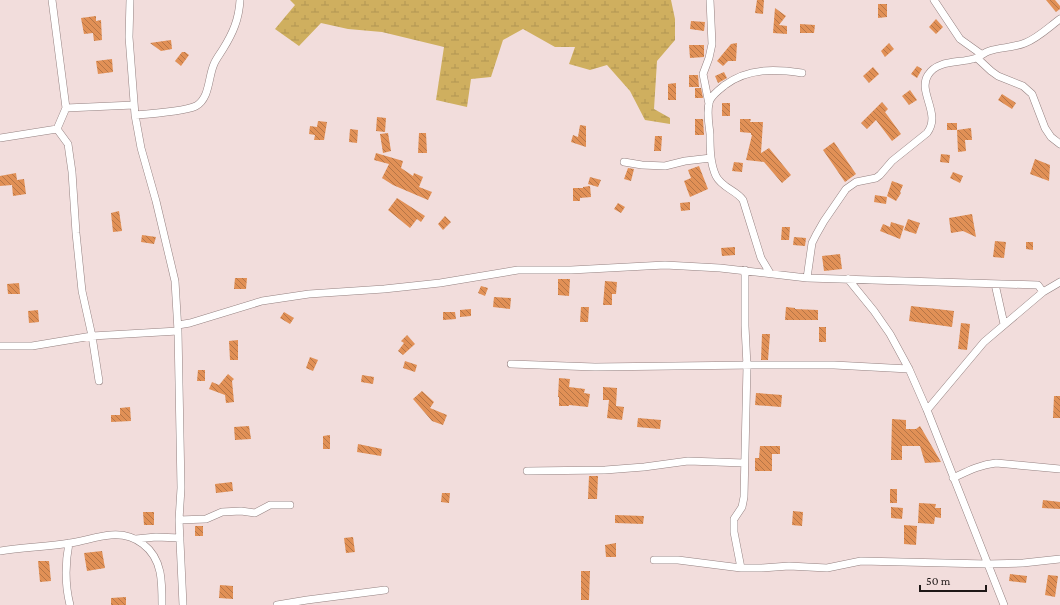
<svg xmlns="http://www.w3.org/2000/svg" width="1060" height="605" viewBox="0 0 1060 605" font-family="'Crimson Pro',serif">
<defs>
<pattern id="wetland-marsh" width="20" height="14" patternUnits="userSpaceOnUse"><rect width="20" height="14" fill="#cfaf5f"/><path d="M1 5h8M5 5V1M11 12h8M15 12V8" fill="none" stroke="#b19652"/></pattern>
<pattern id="building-back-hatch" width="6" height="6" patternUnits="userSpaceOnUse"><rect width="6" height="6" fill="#e19056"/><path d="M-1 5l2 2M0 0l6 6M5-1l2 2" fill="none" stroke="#b67546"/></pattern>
</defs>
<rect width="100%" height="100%" fill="#f2dddc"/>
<path fill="url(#wetland-marsh)" d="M290,0H671L675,19V40L657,61L654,109L670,118V124L645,120L630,91L607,65L590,70L569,64L575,47H555L523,29L503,40L491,77L471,79L467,107L436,100L444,47L382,32L348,29L321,23L299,46L275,29L295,5Z"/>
<path fill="url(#building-back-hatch)" d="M757,0H764L763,14L755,13Z
M1046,0H1055L1060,6V9L1056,12Z
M878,4H887V17L878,18Z
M775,8L786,16L779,25L787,26V34L773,33Z
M96,16V21L101,20L102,40L94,41L93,33L84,34L81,18Z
M936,19L943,27L936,34L929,27Z
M691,21L705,22L704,31L690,29Z
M800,24L815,25L814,33H800Z
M171,40L172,49L161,51L150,43Z
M737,43L736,61H728L723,66L717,61L731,44Z
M889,43L894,49L885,57L881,51Z
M689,45H704V57L690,58Z
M182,52H185L189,55L181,66L175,61Z
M112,59L113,72L98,74L96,61Z
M917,66L922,69L917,78L911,74Z
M873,67L879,74L869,83L863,76Z
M724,72L727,78L718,83L715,76Z
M689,75H698L699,87H689Z
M676,83V100H668V84Z
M695,88H701L703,98H695Z
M910,90L917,100L909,105L902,96Z
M1002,94L1016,103L1012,109L998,100Z
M882,102L888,109L885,112L901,134L892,141L876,120L867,129L861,123Z
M722,103H730V116H722Z
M377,117L386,118L385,132L376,131Z
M695,119H703L704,135H695Z
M740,119H751L750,122H763L761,153L769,148L791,175L782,183L764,162L746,160L752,135H751V133L740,132Z
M318,121L327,122L324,140H314L315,135L309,134L310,126L317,127Z
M947,123H957V130H947Z
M580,125L586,126V147L571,142L573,135L578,137Z
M971,128L972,140H965L966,151L958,152L957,130Z
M350,129L358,130L357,143L349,142Z
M388,133L391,151L383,153L380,134Z
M419,133H426L427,153H418Z
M655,136H662L661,151H654Z
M834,142L856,174L845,182L823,150Z
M376,153L403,161L401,168L413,176L414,173L423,177L419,187L432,192L428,200L393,185L382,178L389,164L374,160Z
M941,154L950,155L949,163L940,162Z
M1035,159L1050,165L1049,181L1030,174Z
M734,162L743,163L742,172L732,171Z
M699,166L708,189L690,197L684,181L691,178L688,170Z
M628,168L634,169L631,181L624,179Z
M953,172L963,176L960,183L950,178Z
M16,173L17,180L24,179L26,194L13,196L12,185L0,186V176Z
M590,177L601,180L598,187L588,184Z
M892,181L903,185L900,192L901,193L896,201L887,196Z
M590,186L591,197L580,198V201H573V188H583V187Z
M875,195L887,197L886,204L874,202Z
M397,198L425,216L421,222L417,219L410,228L388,210Z
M690,202V210L681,211L680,203Z
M618,203L625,207L621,213L614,209Z
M119,211L122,231L113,232L111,213Z
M972,214L976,237L963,231L951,233L949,218Z
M445,216L451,222L443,230L438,224Z
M908,219L920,223L916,234L904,230Z
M891,222L904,226L900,239L880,231L883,224L890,227Z
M782,227H790L789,240H781Z
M142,235L156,237L154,244L141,242Z
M794,237L806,238L805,246L793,245Z
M995,241L1006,242L1004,258L993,257Z
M1026,242H1033V250L1026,249Z
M735,247V255L722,256L721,248Z
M840,254L842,269L824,271L822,256Z
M235,278H247L246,289H234Z
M558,279H570L569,296L558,295Z
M605,281L617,282L616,294H612V305H603Z
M19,283L20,294H8L7,284Z
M481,286L488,288L485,296L478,293Z
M494,297L511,298L510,309L493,307Z
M911,306L954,311L952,327L909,321Z
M581,307H589L588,322H580Z
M786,307L795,308V309L818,310V320H785Z
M471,309V316L460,317V310Z
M38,310L39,322L29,323L28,311Z
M284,312L294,318L290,324L280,318Z
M443,312H455L456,319L443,320Z
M961,323L970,324L967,350L958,349Z
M819,327H826V342H819Z
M762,334H770L768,360H761Z
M407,335L415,344L403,355L398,351L404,343L401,341Z
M238,340V360H230L229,341Z
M310,357L318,360L313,371L306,368Z
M405,361L417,365L415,372L403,368Z
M198,370H205V381H197Z
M228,374L234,379L232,381L234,402L226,403L225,395L209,389L212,382L219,385Z
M362,375L374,377L373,384L361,382Z
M559,378L570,379L569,387L585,389L584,393L590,394L588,407L569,405V406H559V397H558Z
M603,387L617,388L616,406L624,407L622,420L607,418L609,400H603Z
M422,391L434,402L430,408L447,415L443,425L432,421L413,399Z
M756,393L782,395L781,407L755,405Z
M1054,396H1060V418H1053Z
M130,407L131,421L111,422V415H120V408Z
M638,418L661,420L660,429L637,427Z
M892,419L906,420V429H916L920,426L941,462L925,463L920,446H902V460H891Z
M249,426L251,439L235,440L234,427Z
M330,435V449H323V436Z
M358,444L382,449L381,456L357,452Z
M760,446H780V454H772V471H755V458H759Z
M589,476H598L597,499H588Z
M232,482L233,491L216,493L215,484Z
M890,489H897V503H890Z
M442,493H450L449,503L441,502Z
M1043,500L1060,502V509L1042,508Z
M919,503L936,504L935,508H941V518L935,517L934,524L918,523Z
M891,507L903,508L902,519L891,518Z
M793,511L803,512L802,526L792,525Z
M143,512H154V525H144Z
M615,515L644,516L643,524L615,523Z
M904,525L917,526L916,545L904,544Z
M195,526H203V536H195Z
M353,537L355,552L346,553L344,538Z
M616,543V557H606L605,545Z
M102,551L105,568L87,571L84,553Z
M38,561H49L51,581L40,582Z
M581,571H590L589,600H581Z
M1010,574L1027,576L1026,583L1009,581Z
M1048,575L1058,576L1055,597L1045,595Z
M220,585L233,586V599L219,598Z
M126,597V605H111V598Z"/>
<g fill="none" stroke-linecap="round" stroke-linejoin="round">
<defs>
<path id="street" d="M52,0L66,108L57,129L68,144L72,172L76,233L82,291L92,336L99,381
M130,0L129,37L135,115L141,148L156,201L175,281L178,331L181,488L179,520L183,605
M934,0L960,39L981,54
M977,58L991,71L998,76L1023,86L1032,94L1045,128L1051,137L1060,144
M709,104L703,74L709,58L712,44L710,0
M66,108L134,105
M135,115C149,114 185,111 196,106C210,98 208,77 214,64C216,59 220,54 223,49C233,33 239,19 240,0
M0,138L57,129
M624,162L642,165L665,166L685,161L711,158
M770,273L761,258L743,200C736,190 722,188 716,176C710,163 710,148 710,134C709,124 706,110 710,100C713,94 720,89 725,85C748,68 775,69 802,73
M807,278L812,243L816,235L824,221L846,189L856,182L876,178L880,175L892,161L927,133C942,114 917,92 928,75C937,60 959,63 973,59C979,58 983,53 989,51C1001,47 1013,48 1025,43C1038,38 1049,27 1060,19
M848,279L874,311L890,334L909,369L927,410L1004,605
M995,284L1004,324
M178,325L190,323L262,301L309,294L384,289L440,283L518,270H571L665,265L720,268L807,278L1038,285L1043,292
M0,346H32L92,336L178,331
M511,364L595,367L753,365H834L909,369
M927,410L984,342L1043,292L1060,282
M527,471L605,470L644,467L688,461L744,463
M953,478C968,471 979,465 996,463L1060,469
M179,520L206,519L222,512L241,511L255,513L270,505H290
M136,539L156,537L180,538
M69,543C65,564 65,585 70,605
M0,551C23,547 47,547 70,543C84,541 97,536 111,535C135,533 155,548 160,572C162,582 162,594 162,605
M654,560H678L741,568H762L789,566L827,568L861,561L987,564L1023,563L1060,559
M741,568L734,532V519L742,507L744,497L747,366L745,326V270
M277,605L307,600L385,590"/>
</defs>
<use href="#street" stroke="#948180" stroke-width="8"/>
<use href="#street" stroke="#fff" stroke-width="7"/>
</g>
<path d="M920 585v6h66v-6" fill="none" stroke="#1e1716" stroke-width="2"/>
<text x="926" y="585" font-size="12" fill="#1e1716" stroke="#f2dddc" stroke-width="3" paint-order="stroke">50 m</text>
</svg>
